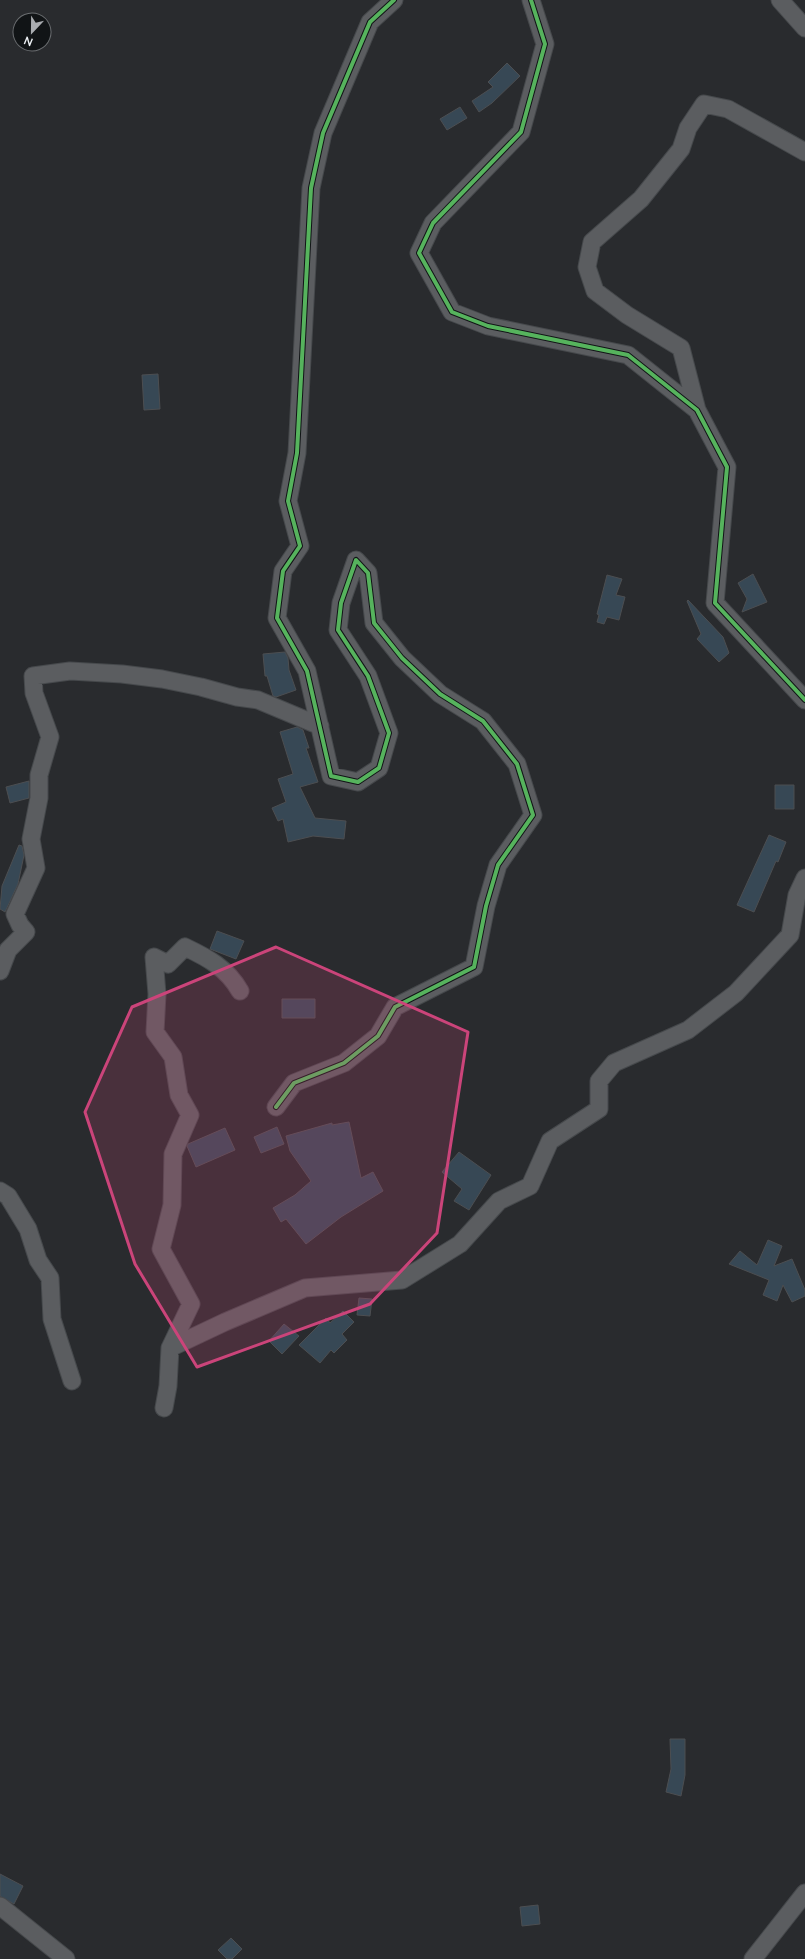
<svg xmlns="http://www.w3.org/2000/svg" width="805" height="1959" viewBox="0 0 805 1959" font-family="Lato,sans-serif">
<rect width="100%" height="100%" fill="#292b2e"/>
<path fill="#374855" stroke="#4c4e51" d="M507,63L520,76L492,103L479,112L472,101L493,87L488,82Z
M460,107L467,118L447,130L440,119Z
M158,374L160,409L144,410L142,375Z
M753,574L767,602L742,612L747,599L738,583Z
M607,575L622,579L616,595L625,597L619,620L607,617L604,624L597,622L599,615L597,614Z
M688,600L723,637L729,653L719,662L697,639L701,634L687,601Z
M285,652L288,658L289,670L296,690L276,697L273,696L267,676H265L263,654Z
M297,727L303,730L309,748H306L318,782L300,787L315,818L346,821L344,839L313,836L288,842L283,819L278,821L272,808L286,802L278,779L293,774L280,732Z
M29,781V798L10,803L6,787Z
M775,785H794V809H775Z
M769,835L786,842L778,862L776,861L754,912L737,905Z
M19,845L22,846L24,855L18,884L5,912L0,909L2,886Z
M217,931L244,941L236,959L210,949Z
M282,999H315V1018H282Z
M349,1122L361,1178L373,1172L383,1191L341,1217L306,1244L286,1219L281,1222L273,1208L295,1195L311,1181L290,1151L286,1136L332,1123V1125Z
M277,1127L284,1144L261,1153L254,1137Z
M225,1128L235,1150L196,1167L187,1146L188,1144Z
M459,1152L491,1175L469,1210L454,1201L462,1189L442,1172Z
M768,1240L782,1246L774,1266L792,1259L805,1290V1296L792,1302L783,1285L777,1301L763,1295L769,1280L729,1264L740,1251L757,1265Z
M359,1298L372,1299L370,1316L357,1315Z
M343,1311L354,1322L342,1334L347,1340L334,1353L331,1350L320,1363L299,1345L326,1318L330,1323Z
M284,1324L299,1336L282,1354L269,1341Z
M670,1739H685V1775L681,1796L666,1792L671,1769Z
M0,1874L23,1886L14,1904L0,1896Z
M538,1905L540,1924L522,1926L520,1907Z
M231,1938L242,1949L232,1959H227L218,1950Z"/>
<g fill="none" stroke-linecap="round" stroke-linejoin="round">
<defs>
<path id="street" d="M531,0L545,44L521,132L433,223L419,253L452,312L488,326L628,355L697,410L727,467L715,603L805,700
M780,0L805,28
M697,410L681,348L627,315L595,291L587,267L592,242L641,199L681,149L688,128L704,104L728,109L805,152
M0,971L8,950L26,932L20,925L15,914L36,868L31,839L39,798V775L50,737L34,693L33,676L70,671L122,674L162,679L201,687L237,697L258,700L320,726
M276,1107L294,1083L344,1063L378,1036L395,1007L474,967L486,906L498,865L533,815L517,764L483,721L440,694L402,658L374,623L368,573L356,560L341,603L338,630L368,676L389,733L379,768L358,782L331,776L307,671L277,618L283,571L300,546L288,501L297,453L311,188L323,133L370,22L394,0
M0,1191L8,1196L28,1229L38,1260L50,1278L52,1319L72,1381
M170,1348L191,1304L161,1249L172,1205L173,1154L190,1115L179,1095L173,1057L155,1032L157,994L154,957L168,964L185,947C208,958 227,968 240,991
M164,1408L168,1386L170,1348L225,1322L305,1288L402,1280L460,1244L499,1201L530,1186L550,1141L599,1109V1081L614,1063L688,1030L736,993L790,935L797,895L805,878
M0,1906L66,1959
M753,1959L805,1893"/>
</defs>
<use href="#street" stroke="#46494c" stroke-width="19"/>
<use href="#street" stroke="#5b5d60" stroke-width="17"/>
<defs>
<path id="cycleway" d="M531,0L545,44L521,132L433,223L419,253L452,312L488,326L628,355L697,410L727,467L715,603L805,700
M276,1107L294,1083L344,1063L378,1036L395,1007L474,967L486,906L498,865L533,815L517,764L483,721L440,694L402,658L374,623L368,573L356,560L341,603L338,630L368,676L389,733L379,768L358,782L331,776L307,671L277,618L283,571L300,546L288,501L297,453L311,188L323,133L370,22L394,0"/>
</defs>
<use href="#cycleway" stroke="#111416" stroke-width="6"/>
<use href="#cycleway" stroke="#56b35d" stroke-width="4"/>
</g>
<path fill="#cb447a" fill-opacity="0.2" stroke="#cb447a" stroke-width="3" stroke-linejoin="round" d="M276,947L468,1032L437,1233L370,1304L197,1367L135,1264L85,1112L132,1007Z"/>
<g transform="translate(32 32) rotate(202)"><circle r="19" fill="#111416" stroke="#6a6d70"/>
<path d="M0-3L7 15L0 10L-7 15Z" fill="#aaadb1"/>
<text y="-6" font-size="11" font-weight="bold" text-anchor="middle" fill="#eff3f7">N</text>
</g>
</svg>
